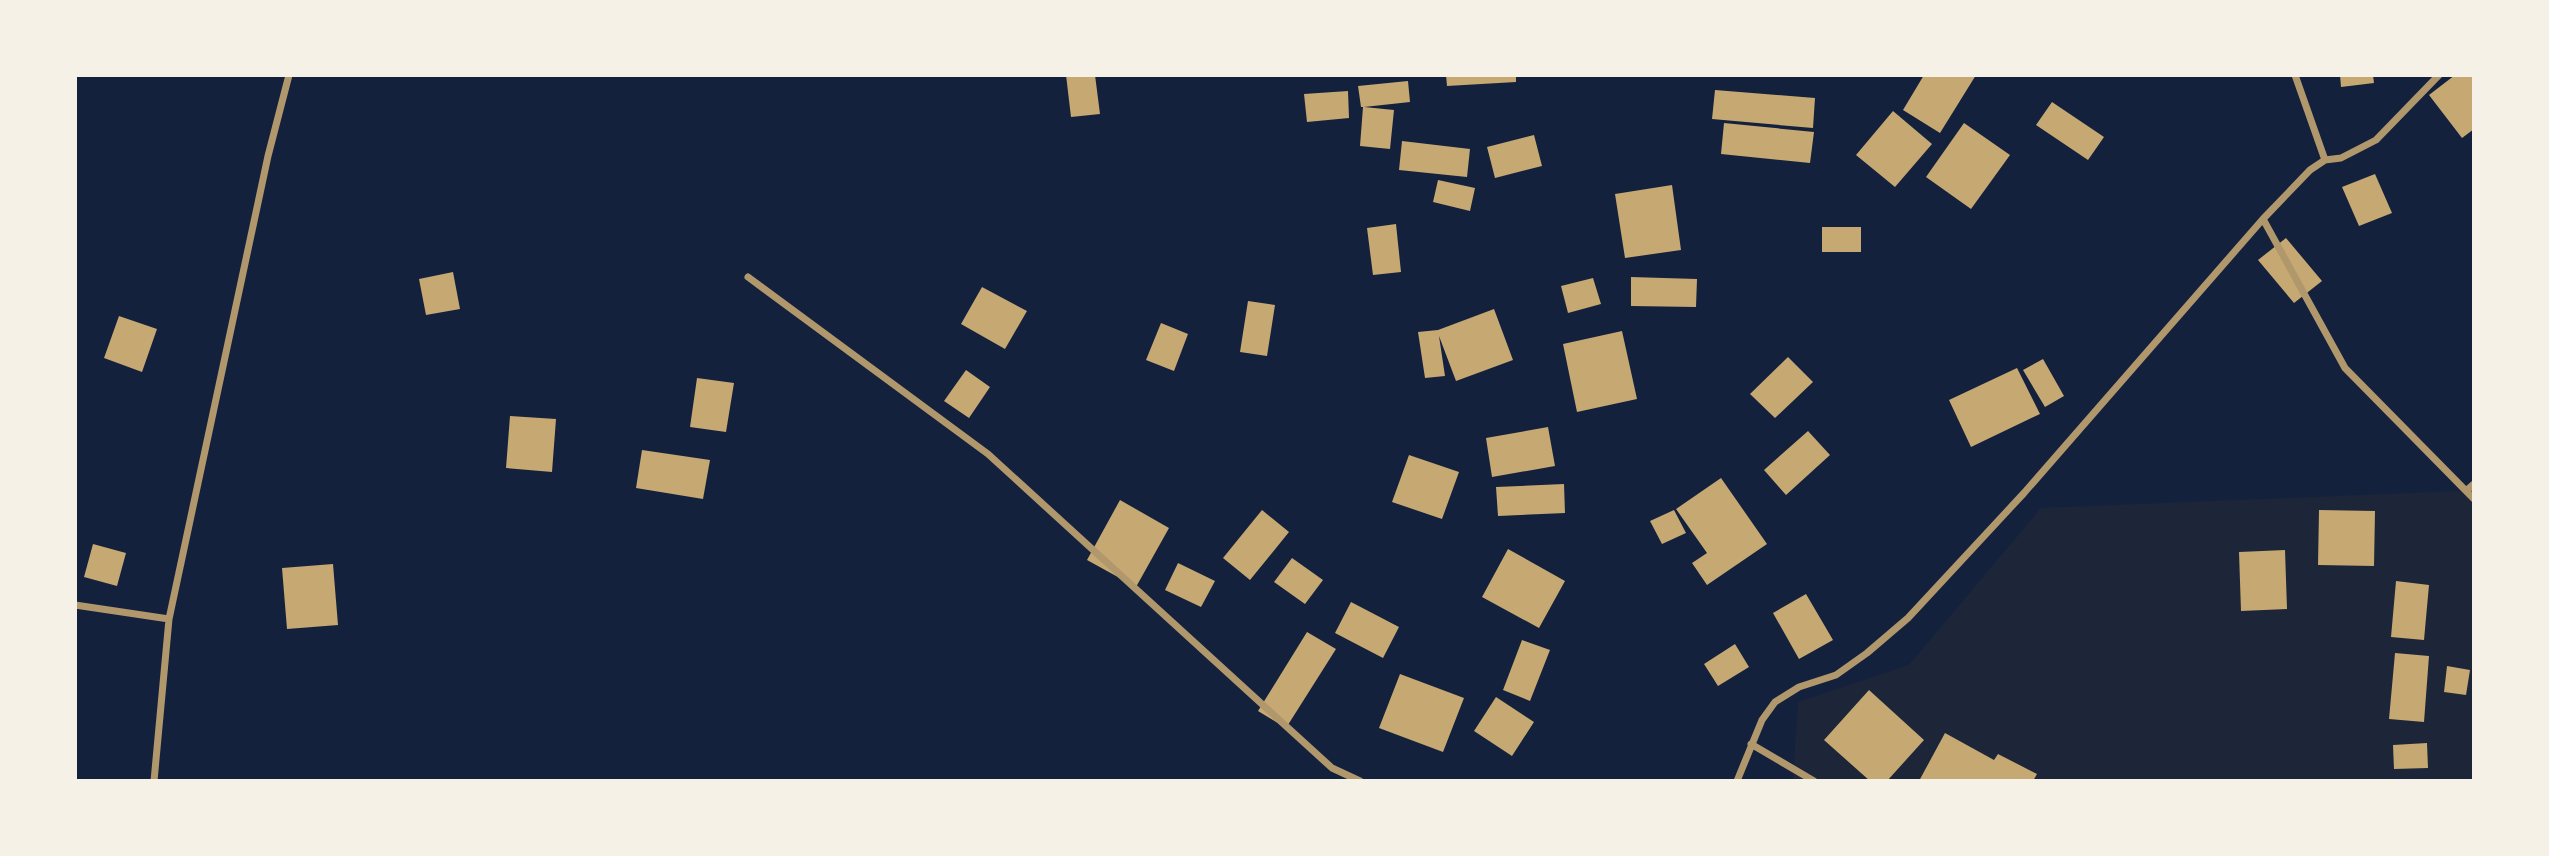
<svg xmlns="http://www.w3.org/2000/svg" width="2549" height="856" viewBox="0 0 2549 856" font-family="'Alegreya Sans',sans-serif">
<rect width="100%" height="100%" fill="#14213d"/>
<path fill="#1d2539" d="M2462,491L2474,505V781H1793L1798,702L1909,665L2041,508Z"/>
<path fill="#c6a872" d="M1066,75H1095L1100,114L1071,117Z
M1446,75H1516V82L1447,86Z
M1924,75H1976L1940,133L1903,110Z
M2340,75H2373L2374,83L2341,87Z
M2455,75H2474V129L2462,138L2429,95Z
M1408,81L1410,102L1364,107L1394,110L1390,149L1360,146L1363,107H1361L1358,86Z
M1715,90L1815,98L1813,128L1712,119Z
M1348,91L1349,118L1307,122L1304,94Z
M2052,102L2104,137L2088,160L2036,125Z
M1893,111L1932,144L1895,187L1856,155Z
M1724,123L1814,132L1810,163L1721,154Z
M1964,123L2010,155L1971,209L1926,177Z
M1534,135L1542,166L1495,178L1487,147Z
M1402,141L1470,149L1467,177L1399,170Z
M2375,174L2392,213L2359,226L2342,187Z
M1438,180L1475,188L1470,211L1433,202Z
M1672,185L1681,250L1625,258L1615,194Z
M1396,224L1401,272L1373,275L1367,228Z
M1822,227H1861V252H1822Z
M2286,238L2322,281L2294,303L2258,260Z
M453,272L460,309L426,315L419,279Z
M1631,277L1697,279L1696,307L1631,306Z
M1593,278L1601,304L1568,313L1561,286Z
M982,287L1027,311L1005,349L961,324Z
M1248,301L1275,305L1267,356L1240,352Z
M1494,309L1513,360L1456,381L1439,336L1445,376L1425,378L1418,332L1438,330Z
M119,316L157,329L142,372L104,358Z
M1161,323L1188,334L1174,371L1146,360Z
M1622,331L1637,399L1577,412L1563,344Z
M1788,357L1813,382L1775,418L1750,394Z
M2043,359L2064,396L2045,407L2023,370Z
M2017,368L2040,414L1971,447L1949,400Z
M966,370L990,387L969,418L944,401Z
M697,378L734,383L726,432L690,427Z
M510,416L556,419L552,472L506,468Z
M1548,427L1555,466L1492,477L1486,438Z
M1808,431L1830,455L1786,495L1764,470Z
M642,450L710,460L703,499L636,488Z
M1409,455L1459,472L1442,519L1392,502Z
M1721,478L1767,544L1707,585L1692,563L1707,553L1676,509Z
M1564,484L1565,513L1498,516L1496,487Z
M1120,500L1169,528L1136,587L1087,560Z
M1262,510L1289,532L1250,580L1223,558Z
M1674,510L1686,533L1662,544L1650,521Z
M2319,510L2375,511L2374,566L2318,565Z
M93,544L126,553L117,586L84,577Z
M1508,549L1565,581L1539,628L1482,597Z
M2285,550L2287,609L2241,611L2239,552Z
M1292,558L1323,580L1305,604L1274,582Z
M1178,563L1215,581L1201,607L1165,590Z
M333,564L338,625L287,629L282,568Z
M2396,581L2429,585L2424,640L2391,637Z
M1806,594L1833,640L1799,659L1773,613Z
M1351,602L1399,627L1383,658L1335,633Z
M1307,632L1336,649L1286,728L1258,711Z
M1522,640L1550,650L1530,701L1503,690Z
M1735,644L1749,667L1718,686L1704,664Z
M2395,653L2429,656L2424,722L2389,719Z
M2447,666L2470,670L2466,695L2444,692Z
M1400,674L1464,698L1443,752L1379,728Z
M1869,690L1924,740L1887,781H1870L1824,740Z
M1496,697L1534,722L1512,756L1474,731Z
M1945,733L1994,760L1998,754L2037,774L2033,781H1919Z
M2427,743L2428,768L2394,769L2393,745Z"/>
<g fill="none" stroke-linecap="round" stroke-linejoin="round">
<path stroke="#b1986c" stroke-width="7" d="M2295,75L2325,160
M2263,219L2345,368L2474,499
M748,277L988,454L1332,768L1360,781
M2466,491L2474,484
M75,605L169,619
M1751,744L1814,781
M154,781L169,619L268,156L289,75
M1737,781L1762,720L1775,702L1799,687L1836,675L1867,653L1908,618L2024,493L2263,219L2310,170L2325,160L2341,158L2376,140L2439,75"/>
</g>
<rect width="2549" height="856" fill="none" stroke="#f6f1e7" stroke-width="154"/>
</svg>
